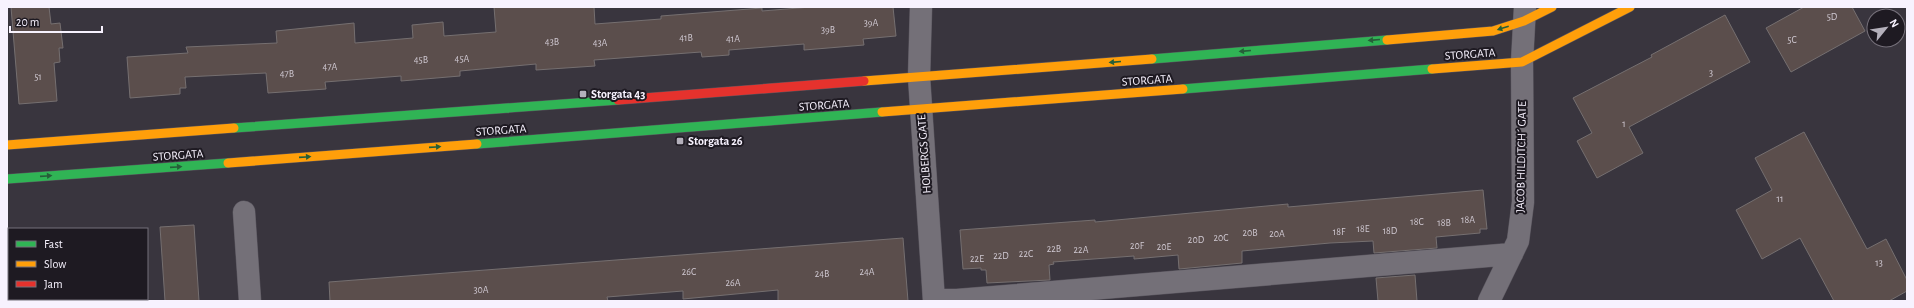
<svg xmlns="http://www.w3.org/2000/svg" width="1914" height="308" viewBox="0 0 1914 308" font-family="'Alegreya Sans',sans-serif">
<rect width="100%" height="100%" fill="#39353e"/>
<path fill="#5b4e4c" stroke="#756f70" d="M11,7H49L51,24L60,23L63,48H59L60,62L54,63L57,101L19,104Z
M494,7H594L595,24L661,19V16L762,8V11L811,7H893L896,36L863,39L864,45L804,50V44L729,50V55L702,57L701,52L594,60L595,66L536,70V64L460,71V76L401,81V76L325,82L326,89L268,93L266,73L185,77L186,88H180V94L130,98L127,57L188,53L186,47L277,43L276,31L354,23L355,43L413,38L412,25L443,22L444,36L496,32Z
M1804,7H1852L1865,31L1791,72L1766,28Z
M1725,15L1750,62L1629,127L1643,153L1597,178L1577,141L1592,133L1573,98L1652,57L1651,55Z
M1804,132L1867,249L1886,239L1907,280V291L1889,301H1834L1800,238L1762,259L1736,210L1772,190L1755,158Z
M1483,190L1487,229H1480V233L1436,237L1437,248L1374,253L1373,241L1330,243L1242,251V263L1179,269L1178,255L1134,259V256L1053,262L1054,264L1049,265L1050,280L987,283L986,270H981V268L963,269L960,230L1095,220V222L1288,204V207Z
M194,225L199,301H165L160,227Z
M903,238L908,301H778V290L683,299V291L607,297L608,301H330L329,282Z
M1415,275L1417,301H1378L1376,278Z"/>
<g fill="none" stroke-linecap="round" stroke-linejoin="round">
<defs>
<path id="street" d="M921,7L919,77L934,301
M244,212L250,301
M934,300H957L1512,254
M1489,301L1518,241L1523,202L1522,62L1525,7"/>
<path id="fast" d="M1152,59L1387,40
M1183,89L1432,69
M234,128L618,100
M477,144L882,112
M7,179L228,163"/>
<path id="slow" d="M1387,40L1493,31L1524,21L1552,7
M1432,69L1522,62L1630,7
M864,81L1152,59
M882,112L1183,89
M7,145L234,128
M228,163L477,144"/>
<path id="jam" d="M618,100L864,81"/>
</defs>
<use href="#street" stroke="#58545d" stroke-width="23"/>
<use href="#fast" stroke="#58545d" stroke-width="10"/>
<use href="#slow" stroke="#58545d" stroke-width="10"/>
<use href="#jam" stroke="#58545d" stroke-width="10"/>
<use href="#street" stroke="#747078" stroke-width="22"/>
<use href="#fast" stroke="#30b455" stroke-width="9"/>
<use href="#slow" stroke="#ff9f0a" stroke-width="9"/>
<use href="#jam" stroke="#e5322d" stroke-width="9"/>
</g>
<defs><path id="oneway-solid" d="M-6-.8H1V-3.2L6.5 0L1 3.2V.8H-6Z"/></defs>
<g fill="#265f39">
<use href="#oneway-solid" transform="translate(1503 28) rotate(163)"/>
<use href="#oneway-solid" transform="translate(1374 40) rotate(175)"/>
<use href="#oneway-solid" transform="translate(1245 51) rotate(175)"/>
<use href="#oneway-solid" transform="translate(1115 62) rotate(175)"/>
<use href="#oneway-solid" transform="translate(435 147) rotate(-4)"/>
<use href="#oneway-solid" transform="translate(305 157) rotate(-4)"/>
<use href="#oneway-solid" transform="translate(176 167) rotate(-4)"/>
<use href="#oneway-solid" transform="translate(46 176) rotate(-4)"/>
</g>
<g fill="#b4b0bb" stroke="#1e1a22" stroke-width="1.5">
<rect x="579" y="90" width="8" height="8" rx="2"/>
<rect x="676" y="137" width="8" height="8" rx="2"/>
</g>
<g text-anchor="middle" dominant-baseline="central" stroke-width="4" stroke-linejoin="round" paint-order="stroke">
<g font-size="10" fill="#d0c9d2">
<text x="1832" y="17">5D</text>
<text x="871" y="23">39A</text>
<text x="828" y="30">39B</text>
<text x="686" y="38">41B</text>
<text x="733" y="39">41A</text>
<text x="1792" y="40">5C</text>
<text x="552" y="42">43B</text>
<text x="600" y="43">43A</text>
<text x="462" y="59">45A</text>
<text x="421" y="60">45B</text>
<text x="330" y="67">47A</text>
<text x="1711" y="73">3</text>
<text x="287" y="74">47B</text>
<text x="38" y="77">51</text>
<text x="1624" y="124">1</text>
<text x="1780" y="199">11</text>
<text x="1468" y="220">18A</text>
<text x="1417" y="222">18C</text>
<text x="1444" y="223">18B</text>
<text x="1363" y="229">18E</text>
<text x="1390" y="231">18D</text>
<text x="1339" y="232">18F</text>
<text x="1250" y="233">20B</text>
<text x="1277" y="234">20A</text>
<text x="1221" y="238">20C</text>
<text x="1196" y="240">20D</text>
<text x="1137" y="246">20F</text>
<text x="1164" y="247">20E</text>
<text x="1054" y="249">22B</text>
<text x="1081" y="250">22A</text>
<text x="1026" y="254">22C</text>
<text x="1001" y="256">22D</text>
<text x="977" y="259">22E</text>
<text x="1879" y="263">13</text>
<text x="689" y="272">26C</text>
<text x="867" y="272">24A</text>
<text x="822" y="274">24B</text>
<text x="733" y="283">26A</text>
<text x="481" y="290">30A</text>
</g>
<g font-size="12" fill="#f7f2fe" stroke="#1e1a22">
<text transform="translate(1470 54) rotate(-4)">STORGATA</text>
<text transform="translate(1147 80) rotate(-4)">STORGATA</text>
<text transform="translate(824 105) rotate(-4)">STORGATA</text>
<text transform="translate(501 130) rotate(-4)">STORGATA</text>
<text transform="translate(924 154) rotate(-94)">HOLBERGS GATE</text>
<text transform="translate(178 155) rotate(-4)">STORGATA</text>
<text transform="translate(1521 157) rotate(-89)">JACOB HILDITCH´ GATE</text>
</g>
<g font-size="12" font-weight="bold" fill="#f7f2fe" stroke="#1e1a22" text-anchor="start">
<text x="591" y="94">Storgata 43</text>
<text x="688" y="141">Storgata 26</text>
</g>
</g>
<rect width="1914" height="308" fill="none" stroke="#f7f2fe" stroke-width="16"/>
<rect x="8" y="228" width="140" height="72" fill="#1e1a22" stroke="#75707a"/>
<rect x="16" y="241" width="20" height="6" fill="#30b455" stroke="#75707a"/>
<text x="44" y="248" font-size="12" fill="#f7f2fe">Fast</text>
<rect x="16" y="261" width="20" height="6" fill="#ff9f0a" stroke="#75707a"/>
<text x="44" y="268" font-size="12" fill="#f7f2fe">Slow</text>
<rect x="16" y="281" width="20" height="6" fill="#e5322d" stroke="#75707a"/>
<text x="44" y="288" font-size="12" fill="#f7f2fe">Jam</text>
<g transform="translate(1886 28) rotate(60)"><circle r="19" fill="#1e1a22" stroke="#75707a"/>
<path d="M0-3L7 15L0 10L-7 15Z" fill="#b4b0bb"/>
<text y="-6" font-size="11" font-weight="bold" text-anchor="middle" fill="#f7f2fe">N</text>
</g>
<path d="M10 26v6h92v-6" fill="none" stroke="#f7f2fe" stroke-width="2"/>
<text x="16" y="26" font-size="12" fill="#f7f2fe" stroke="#1e1a22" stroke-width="3" paint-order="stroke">20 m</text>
</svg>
